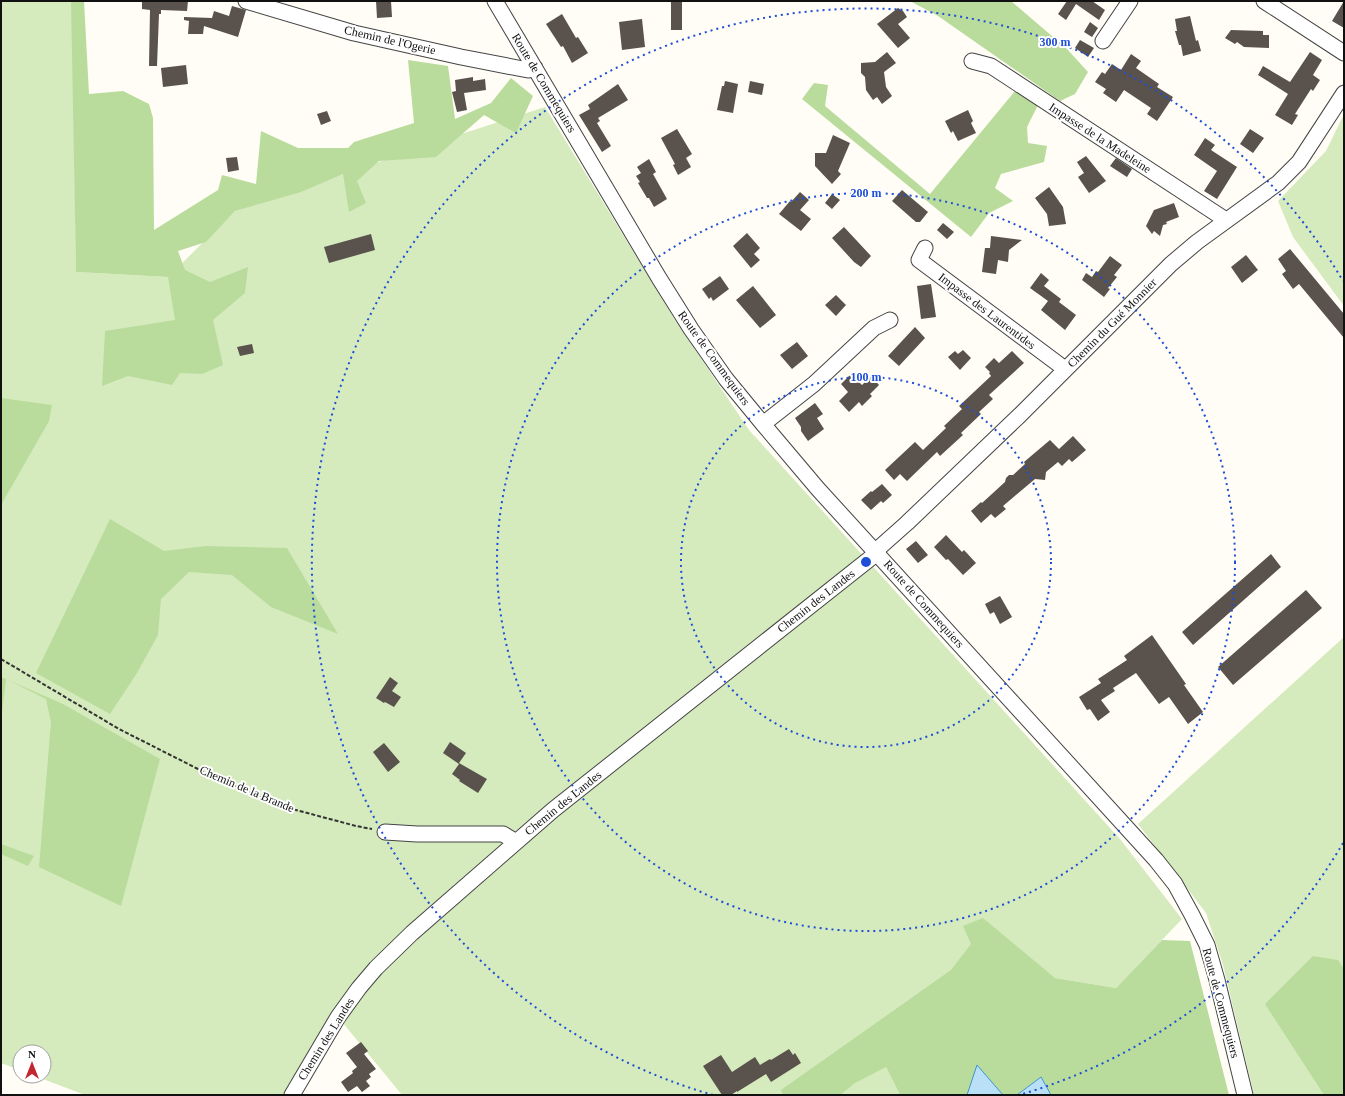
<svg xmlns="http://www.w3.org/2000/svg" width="1345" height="1096" viewBox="0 0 1345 1096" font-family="Georgia,serif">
<rect width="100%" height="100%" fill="#fffdf5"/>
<path fill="#d5ebbd" d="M1,1H72L76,272L168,277L235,211L449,138L545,107L675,320L749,430L1120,839L1182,919L1116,988L1055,978L886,1067L900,1095H402L338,1017L288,1095H85L35,1076H44V1052H20V1070L1,1063Z
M1344,114V306L1293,237L1278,201L1326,151Z
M1344,637V1095H1254L1223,965L1206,913L1138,824Z"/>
<path fill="#b9dc9c" d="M71,1H84L89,94L123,91L149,104L153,118L154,230L218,190L222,175L256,184L261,131L298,148H348L354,142L414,123L408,60L448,66L455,119L491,103L511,78L533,96L516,133L484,115L436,157L379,161L357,181L366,203L349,212L343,174L301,192L235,211L206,242L178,251L185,270L210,282L248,267L245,293L213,320L223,365L202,374L180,373L172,385L128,376L102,386L105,331L175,320L168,277L76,272Z
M910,1H1011L1067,49L1088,72L1075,94L1060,101L938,16Z
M814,83L828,85L825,106L930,194L1015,91L1038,105L1027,127L1028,143L1047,146L1044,162L1001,174L995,188L1013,201L989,213L971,237L802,99Z
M1,398L52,405L49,421L1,505Z
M110,519L164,551L206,546L287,548L338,634L271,607L232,575L189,572L161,599L158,635L137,673L110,714L36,673Z
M1,677L63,704L160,759L121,906L39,867L51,722L46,699L6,679L1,721Z
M1,844L34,856L28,866L1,854Z
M983,918L1055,978L1116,988L1162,940L1190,941L1229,1095H1051L1041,1077L1017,1095H1002L977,1066L969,1095H900L886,1067L855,1083L840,1095H783L781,1090L951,970L971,944L963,926Z
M1313,956L1338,960L1344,969V1095H1324L1265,1004Z"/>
<path fill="#b9e0f7" stroke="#3f96cf" d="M977,1065L1003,1095H967Z
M1041,1077L1051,1095H1017Z"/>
<path fill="#5a524d" d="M142,1H188L187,11L161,10V14H159L157,66H149L150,10L142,9Z
M376,1H391L392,17L377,18Z
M671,1H682V30H671Z
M1067,1H1092L1105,10L1099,20L1076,4L1066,20L1058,14Z
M1344,1V28L1332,21Z
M232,6L246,10L238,37L204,26L203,34H188L189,21L184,20V17L212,18L214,11L229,16Z
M898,8L903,11L907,17L898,24L910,38L898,48L877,24Z
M562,14L576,38L578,37L588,53L572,63L563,46L561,47L546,24Z
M1190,16L1196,41L1198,40L1201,51L1183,56L1181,45H1179L1175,31H1177L1175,19Z
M642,19L645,47L622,50L619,22Z
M1090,22L1098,28L1092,37L1084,32Z
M1231,30L1263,31V35H1269V48L1244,47L1237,42L1235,44L1225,38Z
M1080,40L1094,48L1088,57L1075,48Z
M887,52L896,63L884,72L886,87L892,96L882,104L877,97L873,100L866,90L865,77L861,73V63L875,62Z
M1310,52L1322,60L1313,75L1320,80L1313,91L1311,89L1295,114L1298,115L1292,125L1275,115L1288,94L1258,75L1263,66L1290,82Z
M1131,54L1141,61L1136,68L1159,84L1157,87L1173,97L1157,121L1147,114L1151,108L1124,90L1116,102L1103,93L1106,89L1095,82L1102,72L1105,74L1112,64L1121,70Z
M186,65L188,84L163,87L161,68Z
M473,77V81L485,79L486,90L464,93L467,110L457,112L452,92L456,91L455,80Z
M725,81L738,84L733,113L717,110L722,86H724Z
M750,81L764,84L762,95L748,92Z
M618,84L628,100L598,118L600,121L597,123L611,146L602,152L579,115L590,109L588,105Z
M968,110L973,121L971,123L976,133L958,141L953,131L951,133L945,121Z
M327,111L331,121L321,125L317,114Z
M677,129L692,154L686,158L691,167L678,175L673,165L675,164L661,138Z
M1250,129L1264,138L1253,153L1240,144Z
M833,135L850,143L838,171L841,174L832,184L815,166V153H826Z
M1205,138L1215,145L1211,150L1237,167L1217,199L1204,191L1217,171L1194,155Z
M1086,156L1106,181L1089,193L1078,177L1084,173L1077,162Z
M237,157L239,170L228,172L226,158Z
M1116,158L1132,169L1127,177L1110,166Z
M649,159L656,172L653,174L667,199L654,207L649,198H647L638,183L640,182L636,176L641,173L637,167Z
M1049,187L1063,207L1066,224L1049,226L1047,214L1035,198Z
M902,190L928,212L920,222H916L892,201Z
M800,192L809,200L800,210L811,219L801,231L779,214L790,201L791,202Z
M832,194L840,200L832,209L825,203Z
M1174,203L1179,217L1166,222L1167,224L1163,225L1160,236L1154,231L1152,234L1146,226L1154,210Z
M943,223L954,232L947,239L937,230Z
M844,227L871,256L861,267L854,262L832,238Z
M747,233L760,248L754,254L760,260L751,268L733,246Z
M371,234L375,250L329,263L324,247Z
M991,236L1022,240L1009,250L1008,262L998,260L996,274L982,272L985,248H990Z
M1290,249L1344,314V338L1299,284L1293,289L1282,274L1286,271L1278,259Z
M1246,255L1258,270L1242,283L1231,267Z
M1110,256L1122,265L1114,275L1117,277L1108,288L1110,289L1104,297L1082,280L1086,273L1092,277L1096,271L1098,272Z
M1041,273L1049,280L1044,286L1061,299L1059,302L1076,315L1065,330L1041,310L1048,301L1030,288Z
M720,276L729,289L713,301L711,297L709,299L702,289Z
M931,284L936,317L921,319L917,286Z
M753,286L776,315L760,328L736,300Z
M836,295L846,305L836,316L825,305Z
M915,327L925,338L899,366L888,356Z
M797,342L808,356L792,369L780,355Z
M252,344L254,353L240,356L237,347Z
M963,350L971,358L960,370L948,357L955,351L958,354Z
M1012,351L1024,363L989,395L993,399L979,412L981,414L961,433L963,435L940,456L937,452L907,481L900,474L894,480L885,470L915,442L923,450L946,428L944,426L962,409L959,406L991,376L989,373L990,372L985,367L994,358L999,363Z
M851,374L862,385L871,376L879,385L870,394L872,396L862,406L859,402L849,412L839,401L848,392L841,384Z
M815,403L823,414L817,418L824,429L808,441L801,431V427L795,418Z
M1073,436L1086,450L1072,462L1069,459L1062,466L1058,462L1046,472L1045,480L1035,479L1003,506L1006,509L995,518L991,514L981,523L971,511L981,502L982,503L1005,482L1006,478L1009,475H1013L1025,464L1024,462L1050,440L1059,449Z
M882,484L892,495L883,503L881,501L871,510L861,500L871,491L872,492Z
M946,535L962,552L964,550L976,563L963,575L948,559L946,560L934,547Z
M916,541L928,555L918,563L906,549Z
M1271,554L1281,567L1193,645L1182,632Z
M1306,590L1322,608L1233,685L1218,667Z
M1000,596L1012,617L1000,624L994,612L990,614L985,604Z
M1152,635L1186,684L1184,685L1203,712L1188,724L1169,697L1159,704L1136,673L1113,688L1115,691L1101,700L1110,712L1098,721L1090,709L1087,710L1079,697L1101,683L1098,679L1127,660L1124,656Z
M390,677L398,683L392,691L401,697L394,707L385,702L384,703L376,698Z
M450,742L466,753L459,763L487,779L478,793L459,781L460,780L452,774L459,764L443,753Z
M384,743L400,762L388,772L373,752Z
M361,1042L368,1051L364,1054L376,1069L369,1074L371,1077L366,1081L370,1086L362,1092L357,1086L348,1092L341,1082L353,1073L352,1071L357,1067L346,1053Z
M789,1049L793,1055L795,1053L801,1063L771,1082L766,1074L737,1092V1091L731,1095H722L703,1066L721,1055L732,1072L755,1057L760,1065L770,1059L771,1060Z"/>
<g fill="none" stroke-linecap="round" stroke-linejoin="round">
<defs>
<path id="minor" d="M246,1L354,33L461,57L528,70L535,68
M495,1L659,278L691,329L726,379L763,424L818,489L1156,860L1175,884L1192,915L1207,945L1217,980L1245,1095
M1264,1L1344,53
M1103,41L1130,1
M972,61L991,66L1226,220
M925,248L919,260L1065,369
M763,424L814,384L874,328L890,320
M385,832L417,834H503L516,842
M292,1095L338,1017L359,988L376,968L412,933L553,810L877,553L880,547L907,523L1020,415L1171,264L1197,242L1278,183L1299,162L1344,93"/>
</defs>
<use href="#minor" stroke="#444" stroke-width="17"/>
<path stroke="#333" stroke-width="2" stroke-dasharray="4 2" stroke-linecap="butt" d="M1,659L119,729L198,769L281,806L356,826L372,829"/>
<use href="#minor" stroke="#fff" stroke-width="15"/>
</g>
<g fill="none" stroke="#1d4ed8" stroke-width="2" stroke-dasharray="2 4">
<circle cx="866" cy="562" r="185"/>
<circle cx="866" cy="562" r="369"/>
<path d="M1343 843A554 554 0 0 1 1019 1095M713 1095A554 554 0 1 1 1343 281"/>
</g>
<g text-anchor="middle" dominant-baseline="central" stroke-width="4" stroke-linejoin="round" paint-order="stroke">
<g font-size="12" fill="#111" stroke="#fff">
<text transform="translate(390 40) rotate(13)">Chemin de l'Ogerie</text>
<text transform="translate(544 83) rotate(59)">Route de Commequiers</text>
<text transform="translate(1100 138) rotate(33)">Impasse de la Madeleine</text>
<text transform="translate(987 311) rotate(37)">Impasse des Laurentides</text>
<text transform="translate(1112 323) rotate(-45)">Chemin du Gué Monnier</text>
<text transform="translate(714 358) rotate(54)">Route de Commequiers</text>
<text transform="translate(816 601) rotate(-38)">Chemin des Landes</text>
<text transform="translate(924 604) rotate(48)">Route de Commequiers</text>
<text transform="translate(247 789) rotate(23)">Chemin de la Brande</text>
<text transform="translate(563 803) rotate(-39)">Chemin des Landes</text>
<text transform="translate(1221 1003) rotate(75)">Route de Commequiers</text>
<text transform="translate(326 1039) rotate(-58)">Chemin des Landes</text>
</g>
</g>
<circle cx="866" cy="562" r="6" fill="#1d4ed8" stroke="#fff" stroke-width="2"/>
<g font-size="12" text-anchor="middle" font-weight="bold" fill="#1d4ed8" stroke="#fff" stroke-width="4" stroke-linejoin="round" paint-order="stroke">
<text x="1055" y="46">300 m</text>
<text x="866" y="197">200 m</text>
<text x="866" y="381">100 m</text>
</g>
<rect width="1345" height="1096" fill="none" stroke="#111111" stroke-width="4"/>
<g transform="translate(32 1064)"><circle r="19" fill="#ffffff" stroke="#a0a0a0"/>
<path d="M0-3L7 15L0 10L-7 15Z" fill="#c4262e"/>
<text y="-6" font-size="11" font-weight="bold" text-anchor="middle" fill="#111111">N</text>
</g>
</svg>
